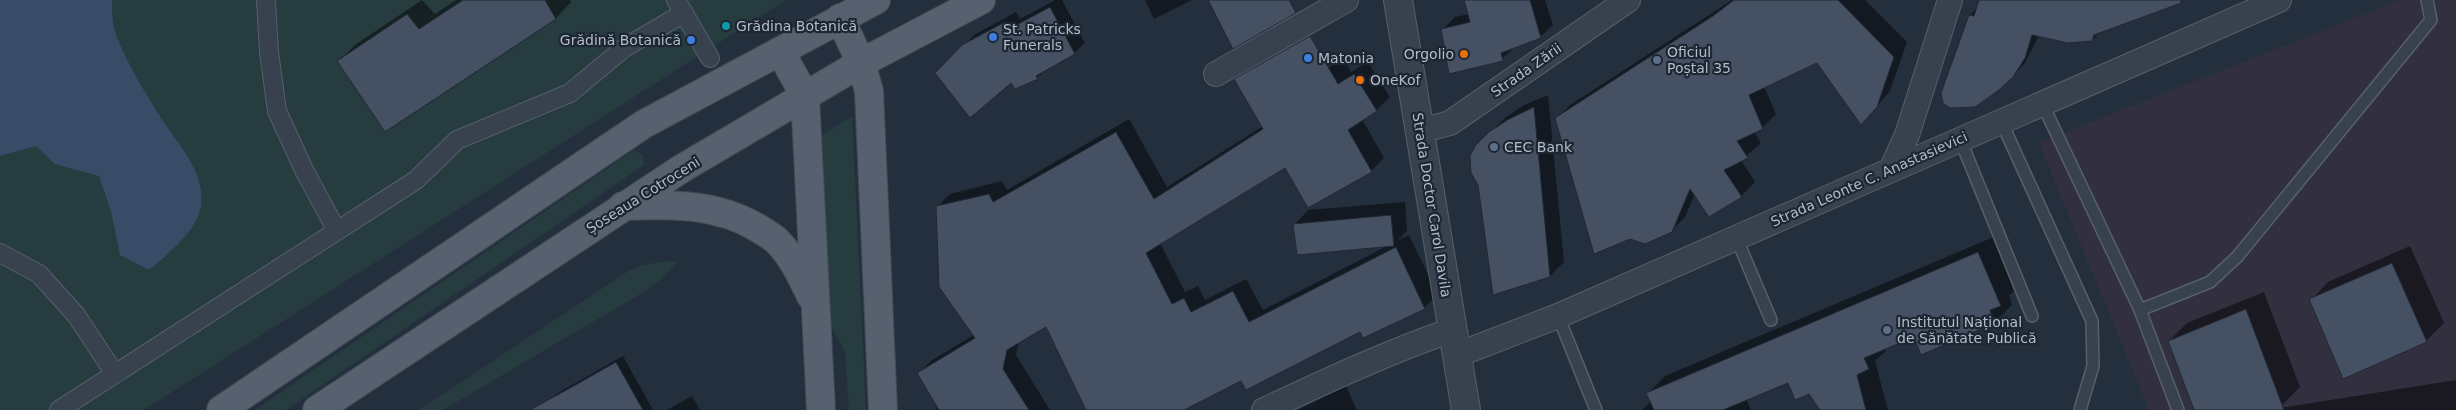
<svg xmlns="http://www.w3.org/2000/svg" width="2456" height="410" viewBox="0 0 2456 410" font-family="'DejaVu Sans',sans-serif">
<rect width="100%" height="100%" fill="#242f3e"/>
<path fill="#32303f" d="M2400,0H2456V410H2149L2039,143Z"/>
<path fill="#263c3f" d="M0,0H786L144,410H0Z
M852,116L866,410H849L845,351L828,322L819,137Z
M634,150L643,155L644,165L286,410H255Z
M665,261L678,262L659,281L642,293L443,410H419L627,272L639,266Z"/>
<path fill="#394c67" d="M0,0H112C112,7 112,15 113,23C117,48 150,101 165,124C182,150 205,172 201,206C197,231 168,254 149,270L120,255L111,211L99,176L55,164L36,146L0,156Z"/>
<path fill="#0007" d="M422,0L435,14L456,0H570L571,2L556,18L385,130L339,61L355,45Z
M1055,0H1062L1085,43L1074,53L1046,69L1037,78L1012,81L937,73L974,35L1016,12L1020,19Z
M1145,0H1192L1154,19Z
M1466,0H1545L1553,25L1540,37L1515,47L1502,59L1443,29L1455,17L1469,14Z
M1732,0H1865L1907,42L1890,91L1874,110L1817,62L1764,86L1776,114L1762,128L1754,132L1761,143L1741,160L1755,182L1741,196L1695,194L1685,217L1671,231L1556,119L1570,105Z
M1980,0H2151L2101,31L2092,40L2039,35L2025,63L2012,76L1942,93L1970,15L1978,7Z
M1306,34L1324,69L1345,60L1351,72L1368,62L1390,97L1377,110L1362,119L1384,158L1371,171L1285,166L1160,243L1185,292L1198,286L1205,300L1246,279L1263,310L1389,245L1295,224L1308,210L1405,202L1407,231L1398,240L1409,235L1438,295L1424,308L1363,336L1360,330L1242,379L1183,410H1088L1047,325L1019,342L1016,355L1050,410H937L936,408L938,406L919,373L932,360L974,335L937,207L950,194L1002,181L1007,190L1129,119L1167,187L1263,126L1236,80L1249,66Z
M1548,95L1564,262L1550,276L1476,147L1505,118L1524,105Z
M1996,236L2018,287L2009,296L2012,305L1995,322L1922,353L1914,336L1884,348L1886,351L1875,361L1888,410H1821L1810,393L1789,381L1746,399L1751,410H1642L1651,401L1648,393L1665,376Z
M2410,246L2444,323L2426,341L2311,300L2328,282Z
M2264,292L2300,387L2279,408L2456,380V410H2196L2169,341L2187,323Z
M623,356L653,410H558L552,399L558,393Z
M1346,386L1357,410H1298Z
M692,396L700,410H667Z"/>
<path fill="#455162" stroke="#1f2835" d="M463,0H545L556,19L385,132L337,61L407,14L419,29Z
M1208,0H1289L1296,13L1233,49Z
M1464,0H1530L1541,38L1501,53L1503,61L1449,74L1441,29L1470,22Z
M1734,0H1838L1894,57L1877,107L1861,125L1817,63L1749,95L1763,129L1737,141L1748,158L1724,170L1742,197L1709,217L1690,189L1672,232L1645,244L1630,239L1594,254L1555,118L1713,16Z
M1979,0H2181V3L2094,35L2092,41L2068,43L2032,35L2025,58L2013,77L1999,90L1975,107L1950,108L1943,103L1941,93L1969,15L1974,16Z
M1050,7L1075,54L1036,76L1038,79L1015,89L1011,83L970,118L935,73L962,45L1005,22L1009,29Z
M1310,36L1338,84L1354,74L1377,111L1348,130L1372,172L1308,208L1285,168L1146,253L1172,304L1184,298L1191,312L1233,291L1249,322L1396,247L1425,309L1363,338L1360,332L1246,390L1241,381L1184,410H1086L1046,327L1007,350L1003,369L1029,410H939L917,373L975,338L939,287L936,206L989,194L993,202L1116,132L1154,199L1263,129L1234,79Z
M1534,107L1550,277L1493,295L1478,185L1471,173L1470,156L1475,146L1489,132L1509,119Z
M1391,215L1394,246L1297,255L1293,224Z
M1978,252L2001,306L1990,310L1995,323L1921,355L1914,337L1864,358L1869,369L1857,375L1866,410H1820L1809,394L1795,400L1788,383L1723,410H1654L1646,393Z
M2392,263L2427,342L2343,379L2309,299Z
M2246,309L2284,410H2194L2168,341Z
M616,362L643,410H530L579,383Z"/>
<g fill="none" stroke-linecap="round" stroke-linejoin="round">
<defs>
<path id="service" d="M2042,103L2140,310L2178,410
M2001,121L2092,321L2093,366L2080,410
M1960,139L2032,316
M1736,237L1771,320
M2140,310L2210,282L2237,257L2431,20L2427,0
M1558,316L1596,410"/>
<path id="pedestrian" d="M266,0L269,52L277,111L304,170L337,231
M676,0L710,58
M0,253L39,274L76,315L115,374
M59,410L416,180L457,140L570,93L624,48L684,13"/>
<path id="minor" d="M1216,74L1346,0
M1420,131L1450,123L1628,0
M1891,170L1907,135L1950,0
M1457,355L1558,316L2279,0
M1264,410C1326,381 1388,352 1452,330"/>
<path id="tertiary" d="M1398,0L1466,410"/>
<path id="primary" d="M840,18L861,63L869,91L883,410
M780,51L805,96L821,410
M623,206C670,204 716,203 758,228C764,232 772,236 777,241C793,257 801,276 811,296
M221,410L644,124L876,0
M317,410L681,169L861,63L981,0"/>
</defs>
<use href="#service" stroke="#565f6c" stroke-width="14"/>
<use href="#pedestrian" stroke="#565f6c" stroke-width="20"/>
<use href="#minor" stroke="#565f6c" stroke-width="26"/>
<use href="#tertiary" stroke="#565f6c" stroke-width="30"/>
<use href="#primary" stroke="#414a57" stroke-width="30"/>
<use href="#service" stroke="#38414e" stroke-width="11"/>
<use href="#pedestrian" stroke="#38414e" stroke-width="18"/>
<use href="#minor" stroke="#38414e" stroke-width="24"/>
<use href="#tertiary" stroke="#38414e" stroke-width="28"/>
<use href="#primary" stroke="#56606e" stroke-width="28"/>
</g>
<circle fill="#0f9aa8" stroke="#1d2633" stroke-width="2" cx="726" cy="26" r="5"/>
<g fill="#3f7fe0" stroke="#1d2633" stroke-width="2">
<circle cx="993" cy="37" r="5"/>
<circle cx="691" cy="40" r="5"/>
<circle cx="1308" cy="58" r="5"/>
</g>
<g fill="#e8710a" stroke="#1d2633" stroke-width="2">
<circle cx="1464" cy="54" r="5"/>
<circle cx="1360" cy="80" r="5"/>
</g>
<g fill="#5c6f8a" stroke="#1d2633" stroke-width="2">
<circle cx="1657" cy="60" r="5"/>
<circle cx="1494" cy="147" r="5"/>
<circle cx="1887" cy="330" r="5"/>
</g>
<g text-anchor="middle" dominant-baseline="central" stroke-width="4.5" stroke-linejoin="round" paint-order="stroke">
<g font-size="14" fill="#b4bcc9" stroke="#1d2633" text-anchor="start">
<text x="736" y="26">Grădina Botanică</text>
<text x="1003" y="29">St. Patricks<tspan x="1003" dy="16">Funerals</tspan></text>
<text x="681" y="40" text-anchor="end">Grădină Botanică</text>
<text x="1667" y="52">Oficiul<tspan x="1667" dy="16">Poștal 35</tspan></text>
<text x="1454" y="54" text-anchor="end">Orgolio</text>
<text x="1318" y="58">Matonia</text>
<text x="1370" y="80">OneKof</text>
<text x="1504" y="147">CEC Bank</text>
<text x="1897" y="322">Institutul Național<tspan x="1897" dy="16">de Sănătate Publică</tspan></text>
</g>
<g font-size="14" fill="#b4bcc9" stroke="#1d2633">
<text transform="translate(1526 70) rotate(-35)">Strada Zării</text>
<text transform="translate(1869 179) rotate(-24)">Strada Leonte C. Anastasievici</text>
<text transform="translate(643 195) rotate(-32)">Șoseaua Cotroceni</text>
<text transform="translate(1432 205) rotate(81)">Strada Doctor Carol Davila</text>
</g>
</g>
</svg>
